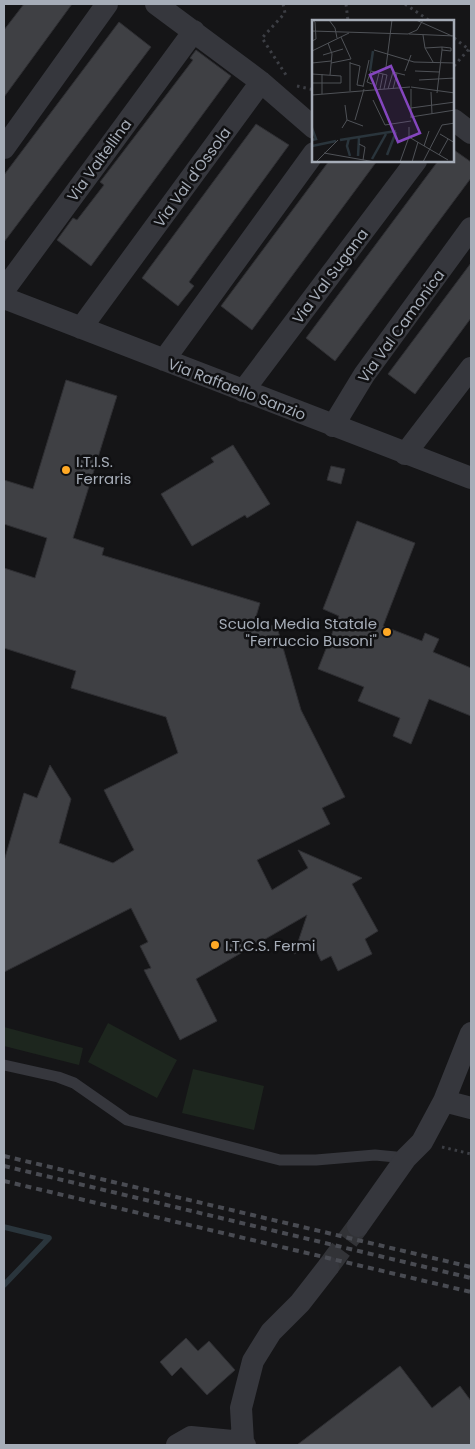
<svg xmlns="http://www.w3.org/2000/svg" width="475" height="1449" viewBox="0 0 475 1449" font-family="Poppins,sans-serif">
<rect width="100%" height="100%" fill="#151517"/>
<path fill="#1d261e" d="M108,1023L177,1060L157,1098L88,1062Z
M4,1027L83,1048L79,1065L4,1046Z
M193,1069L264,1086L254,1130L182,1113Z"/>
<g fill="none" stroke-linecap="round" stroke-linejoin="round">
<path stroke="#2a353c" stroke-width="5.5" d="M4,1227L49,1238
M4,1285L49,1238"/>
</g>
<path fill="#3f4044" stroke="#2f2f33" d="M24,4H72L4,97V30Z
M119,22L151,47L4,242V175Z
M196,50L231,76L91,266L57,240L73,218L77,220L104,185L100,182L193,60L190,58Z
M256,124L289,145L189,282L194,286L178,306L142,278Z
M454,150L471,162V178L335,361L306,338L438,161H454Z
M329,161H377L252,330L221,306Z
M471,263V318L415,394L388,374Z
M66,380L117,396L73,538L104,548L102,555L260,603L255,620L277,627L301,710L345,797L322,808L330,824L257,860L272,890L308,868L298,850L362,878L352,884L378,931L365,939L372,954L338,971L331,956L321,961L313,944L294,954L307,915L196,979L217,1021L180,1040L144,970L151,968L140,946L148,942L131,908L4,972V861L24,793L37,798L50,765L71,799L59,843L113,863L134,850L104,790L178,753L166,717L71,688L76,671L4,648V568L35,578L47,538L4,524V480L33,489Z
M233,445L270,504L247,518L245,515L192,546L161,494L214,462L211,458Z
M331,466L345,469L341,484L327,480Z
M357,521L415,543L383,626L422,641L425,633L439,639L433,652L471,668V716L429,699L411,744L393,736L400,718L358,701L364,687L318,669L339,616L323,609Z
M186,1338L198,1351L209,1341L235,1370L207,1395L181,1367L172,1376L160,1362Z
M400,1366L432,1408L460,1386L471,1401V1445H297Z"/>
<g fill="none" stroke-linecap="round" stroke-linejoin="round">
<path stroke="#323337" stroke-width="22" stroke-dasharray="22 11" stroke-linecap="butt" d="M328,1267L358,1226"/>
<path stroke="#3c3e44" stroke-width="3" stroke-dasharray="2.5 4" stroke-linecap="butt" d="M283,4L285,13L262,38L286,75
M346,4L348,21
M405,4L430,21
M454,38L471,51
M454,66L469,49
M297,86L314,90
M442,1147L471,1154"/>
<path stroke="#36373d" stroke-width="11" d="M4,1065L58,1077L74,1083L127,1120L280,1160H316L375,1155L406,1158"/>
<path stroke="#36373d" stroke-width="22" d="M156,4L261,82
M454,120L471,133
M4,148L107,4
M4,290L194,31
M4,298L471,478
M81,328L261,82L314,128
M164,360L314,153
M243,391L416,161
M333,426L364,375L471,228
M405,454L471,368
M444,1101L471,1108
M358,1226L406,1158L422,1142L444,1101L471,1033
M177,1445L191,1437L243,1442
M245,1445L243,1442L241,1408L253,1361L271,1332L300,1303L328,1267"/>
<path stroke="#494b52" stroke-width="4" stroke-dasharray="6 5" stroke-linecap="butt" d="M4,1156L471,1267
M4,1166L471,1278
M4,1181L471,1292"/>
</g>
<g fill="#ffa925" stroke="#101012" stroke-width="2">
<circle cx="66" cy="470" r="5"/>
<circle cx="387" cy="632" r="5"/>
<circle cx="215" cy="945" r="5"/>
</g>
<g text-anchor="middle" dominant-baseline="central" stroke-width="5" stroke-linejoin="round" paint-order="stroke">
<g font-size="15" fill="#a6adb8" stroke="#101012">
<text transform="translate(99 160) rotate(-54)">Via Valtellina</text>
<text transform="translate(192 177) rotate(-54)">Via Val d'Ossola</text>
<text transform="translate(330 276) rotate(-53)">Via Val Sugana</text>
<text transform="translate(401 326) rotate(-54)">Via Val Camonica</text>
<text transform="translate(237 389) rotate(21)">Via Raffaello Sanzio</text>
</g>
<g font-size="15" fill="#a6adb8" stroke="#101012" text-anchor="start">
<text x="76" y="461">I.T.I.S.<tspan x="76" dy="17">Ferraris</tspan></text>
<text x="377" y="623" text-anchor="end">Scuola Media Statale<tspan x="377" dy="17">"Ferruccio Busoni"</tspan></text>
<text x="225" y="945">I.T.C.S. Fermi</text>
</g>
</g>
<g transform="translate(312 20)">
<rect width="142" height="142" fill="#151517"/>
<path fill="none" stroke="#2a353c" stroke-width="2.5" d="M58,51L61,31M0,108L4,119L0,120M37,118L35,126L38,136M28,120L84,111M0,126L24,121M75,135L84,112M46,136L47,118M60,139L74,114"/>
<path fill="none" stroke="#4f5257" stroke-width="1" d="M0,0L3,2L4,19L0,21M17,0L23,8L25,18M104,0L140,16M0,11L96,14L105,10L111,0M97,14L143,16M111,15L113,28L121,42M16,23L20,34L18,55M130,27L139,28V31L130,30ZM113,28L130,27M62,30L102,42L143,43M0,31L37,13M11,35L31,29M0,43L19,41M19,43L39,39L29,17M38,43L48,46L45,65L51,66M74,47L80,0M93,51L99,35M103,51L127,52M0,54L29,56V63H0M10,54V74M107,60L143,58M60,64L55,62L59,51L71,54M51,67L57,40M99,67L143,73M63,69L67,53M68,69L71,54L75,55L72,69M76,69L81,52L85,53M81,69L85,53L93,55M99,69V98M38,71V42M119,72L120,94M125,73L130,30M0,75L98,67M61,80L73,105L99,101M99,88L143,82M99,97L143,90M35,100L51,106M43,100L52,69M97,107V117L136,140M30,108L35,100L33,85M128,114L143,123M47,124L53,127L51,140M112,126L117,111M12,133L63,142M127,135L136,119M4,142L26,120M88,142L97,117M100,142L106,122M111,142L130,105L143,103"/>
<path fill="#8446be" fill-opacity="0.15" stroke="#8446be" stroke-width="2.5" d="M79,46L108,113L86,122L58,55Z"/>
<rect width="142" height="142" fill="none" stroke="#a6adb8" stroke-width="2.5"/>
</g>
<rect width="475" height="1449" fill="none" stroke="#a6adb8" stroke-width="10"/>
</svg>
